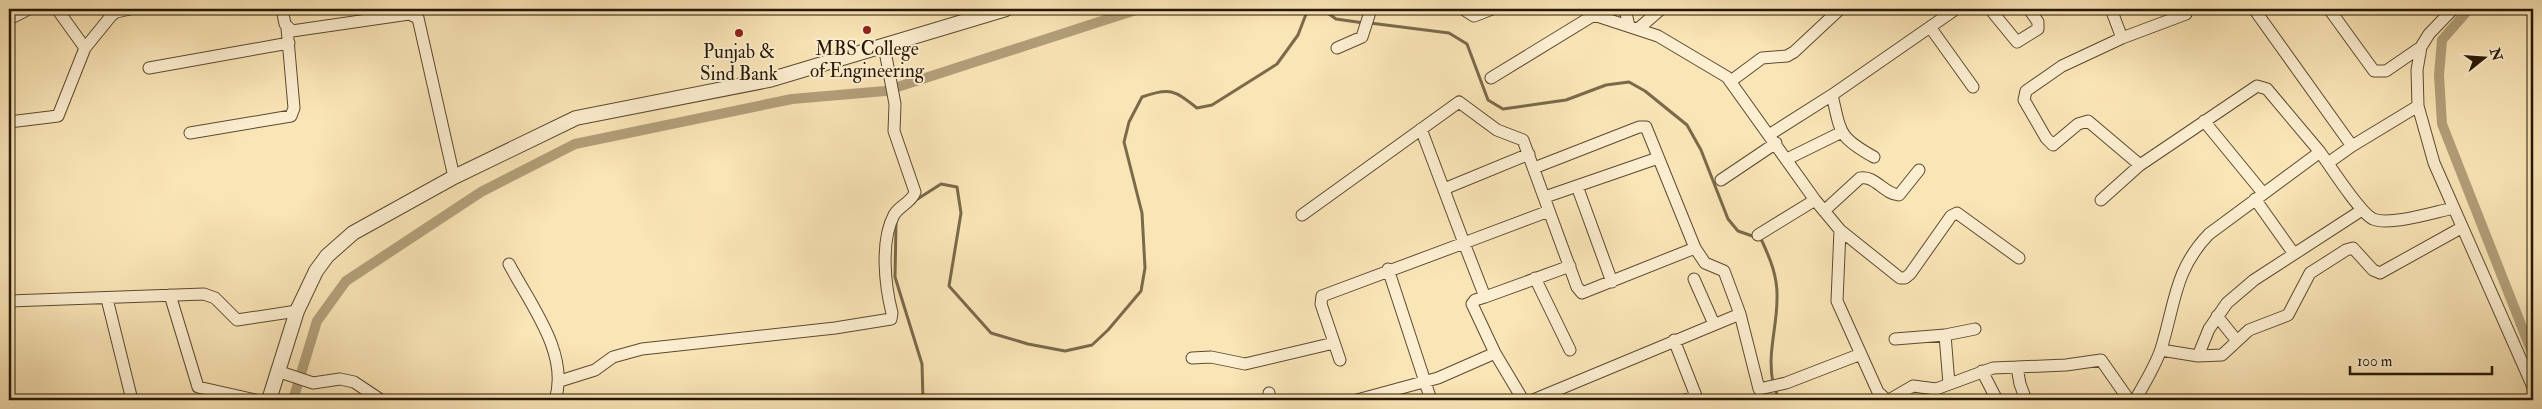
<svg xmlns="http://www.w3.org/2000/svg" width="2542" height="409" viewBox="0 0 2542 409" font-family="'IM FELL Double Pica',serif">
<rect width="100%" height="100%" fill="#fae5b6"/>
<filter id="stains"><feTurbulence type="fractalNoise" baseFrequency=".004" numOctaves="4"/><feColorMatrix values="0 0 0 0 .2 0 0 0 0 .09 0 0 0 0 .02 0 0 0 .5 -.17"/></filter>
<radialGradient id="worn" r=".72"><stop offset=".6" stop-color="#630" stop-opacity="0"/><stop offset="1" stop-color="#630" stop-opacity=".3"/></radialGradient>
<g fill="none" stroke-linecap="round" stroke-linejoin="round">
<path stroke="#7a694b" stroke-width="3" d="M1322,9L1336,19L1364,23
M1370,23L1449,33L1467,44L1488,100L1503,109L1566,100L1606,85L1629,82L1645,91L1687,125L1701,150L1728,219L1738,231L1761,239C1770,258 1778,277 1777,299C1777,328 1767,353 1773,383
M916,200L941,184L957,187L961,213L949,286L991,333L1028,344L1065,351L1092,345L1108,330L1141,291L1145,268L1142,213L1124,142L1129,122L1142,97C1170,87 1174,90 1197,108L1212,105L1277,64L1298,35L1308,9
M896,223L895,277L922,364L923,400
M1775,389L1779,400"/>
<path stroke="#b29f7a" stroke-width="10" d="M2469,9L2442,40L2439,75L2442,124L2533,355
M293,400L317,321L346,281L481,192L575,144L792,99L885,91L1139,9"/>
<defs>
<path id="minor" d="M57,9L85,48
M282,9L285,24L292,31L409,14L418,18L454,177
M1463,9L1474,16L1492,9
M1584,9L1594,15L1658,36L1727,77L1815,200L1840,230L1900,278H1905L1910,274L1951,216L1957,213L2019,258
M1625,9L1629,26
M1990,9L2017,42L2038,29V22L2029,9
M2111,9L2122,38L2186,14L2184,9
M2254,9L2352,146L2418,106L2434,163L2533,387
M2329,9L2374,71H2386L2421,47L2417,70L2418,106
M9,19L29,9
M1930,27L1973,87
M1638,29L1661,9
M2122,38L2062,66L2026,91L2024,100L2046,138L2053,145L2078,124L2088,121L2140,165
M2421,47L2429,34L2453,9
M1337,48L1362,37L1371,9
M149,68L289,43
M1491,78L1594,15L1593,10
M1731,81L1762,58L1787,56L1794,52L1840,9
M1832,95L1956,9
M2204,121L2263,193
M9,122L58,116L85,48L111,16L116,12L130,9
M190,133L291,116L294,108L287,28
M1769,135L1832,95C1841,133 1838,137 1874,157
M1787,159L1842,132
M2328,163L2352,146
M1534,168L1639,127H1646L1695,248
M1721,180L1776,143
M1577,186L1612,282
M1444,189L1529,154
M1545,197L1658,158
M2255,199L2294,254
M2101,200L2140,165L2257,86L2267,89L2320,152
M1824,211L1860,178C1875,175 1884,194 1899,195L1919,170
M1302,215L1459,102L1497,130L1523,140L1577,287L1582,293L1695,248L1705,263L1724,271L1740,314L1533,400
M1840,230L1837,301L1878,392L1887,400
M1758,235L1815,200
M509,264C530,304 570,354 555,400
M1388,269L1431,400
M1535,278L1570,350
M1694,279L1714,324
M170,295L198,387L255,400
M1485,297L1570,266
M107,299L132,400
M9,301L204,294L215,298L237,320L297,311
M1740,314L1759,389L1786,383L1861,354
M2217,316L2237,341
M1895,339L1945,335
M1674,340L1696,396
M2161,350L2198,356L2209,329L2227,303L2254,280L2362,210
M1495,353L1523,400
M2198,356L2222,355L2249,330L2288,315L2310,273L2346,250L2353,248L2373,270L2380,273L2461,228
M1192,358L1211,357L1245,364L1334,343
M1340,360L1321,304L1322,296L1464,243L1421,129
M2017,367L2020,384L2026,400
M277,371L313,383L340,379L354,382L381,400
M1982,371L1997,400
M560,381L595,370L613,357L642,349L835,328L891,319L892,313C885,286 880,241 894,215C899,206 912,202 915,192L894,131L895,104L884,46
M1949,384L1945,335L1975,329
M1269,393L1270,400
M1357,400L1438,378L1495,353L1472,304L1475,300L1485,297L1464,243L1549,211
M1685,400L1696,396L1698,400
M1889,400L1913,386L1936,389L1993,368L2066,365L2101,360L2129,400
M2135,400C2144,384 2155,367 2161,349C2175,305 2174,270 2209,234L2320,152C2330,166 2360,213 2373,219C2391,226 2434,212 2454,208"/>
<path id="tertiary" d="M269,400L297,311L316,271L327,256L353,233L454,177L576,118L769,80L1006,9"/>
</defs>
<use href="#minor" stroke="#5b4a31" stroke-width="13"/>
<use href="#tertiary" stroke="#5b4a31" stroke-width="16"/>
<use href="#minor" stroke="#fceed0" stroke-width="11"/>
<use href="#tertiary" stroke="#fceed0" stroke-width="14"/>
</g>
<g fill="#8f2418" stroke="#fceed0" stroke-width="2">
<circle cx="867" cy="30" r="5"/>
<circle cx="739" cy="33" r="5"/>
</g>
<g text-anchor="middle" dominant-baseline="central" stroke-width="4" stroke-linejoin="round" paint-order="stroke">
<g font-size="19" fill="#261705" stroke="#fceed0">
<text x="867" y="49">MBS College<tspan x="867" dy="22">of Engineering</tspan></text>
<text x="739" y="52">Punjab &amp;<tspan x="739" dy="22">Sind Bank</tspan></text>
</g>
</g>
<rect width="2542" height="409" fill="none" stroke="#fae5b6" stroke-width="30"/>
<rect x="10" y="10" width="2522" height="389" fill="none" stroke="#261705" stroke-width="2.5"/>
<rect x="15" y="15" width="2512" height="379" fill="none" stroke="#261705"/>
<g transform="translate(2484 58) rotate(73)" stroke="#fceed0" stroke-width="4" paint-order="stroke">
<path d="M0-4L9 19L0 12L-9 19Z" fill="#261705"/>
<text y="-8" font-size="14" font-weight="bold" text-anchor="middle" fill="#261705">N</text>
</g>
<path d="M2350 366v8h142v-8" fill="none" stroke="#261705" stroke-width="2.5"/>
<text x="2357" y="366" font-size="15" fill="#261705" stroke="#fceed0" stroke-width="4" paint-order="stroke">100 m</text>
<rect width="100%" height="100%" filter="url(#stains)"/>
<rect width="100%" height="100%" fill="url(#worn)"/>
</svg>
